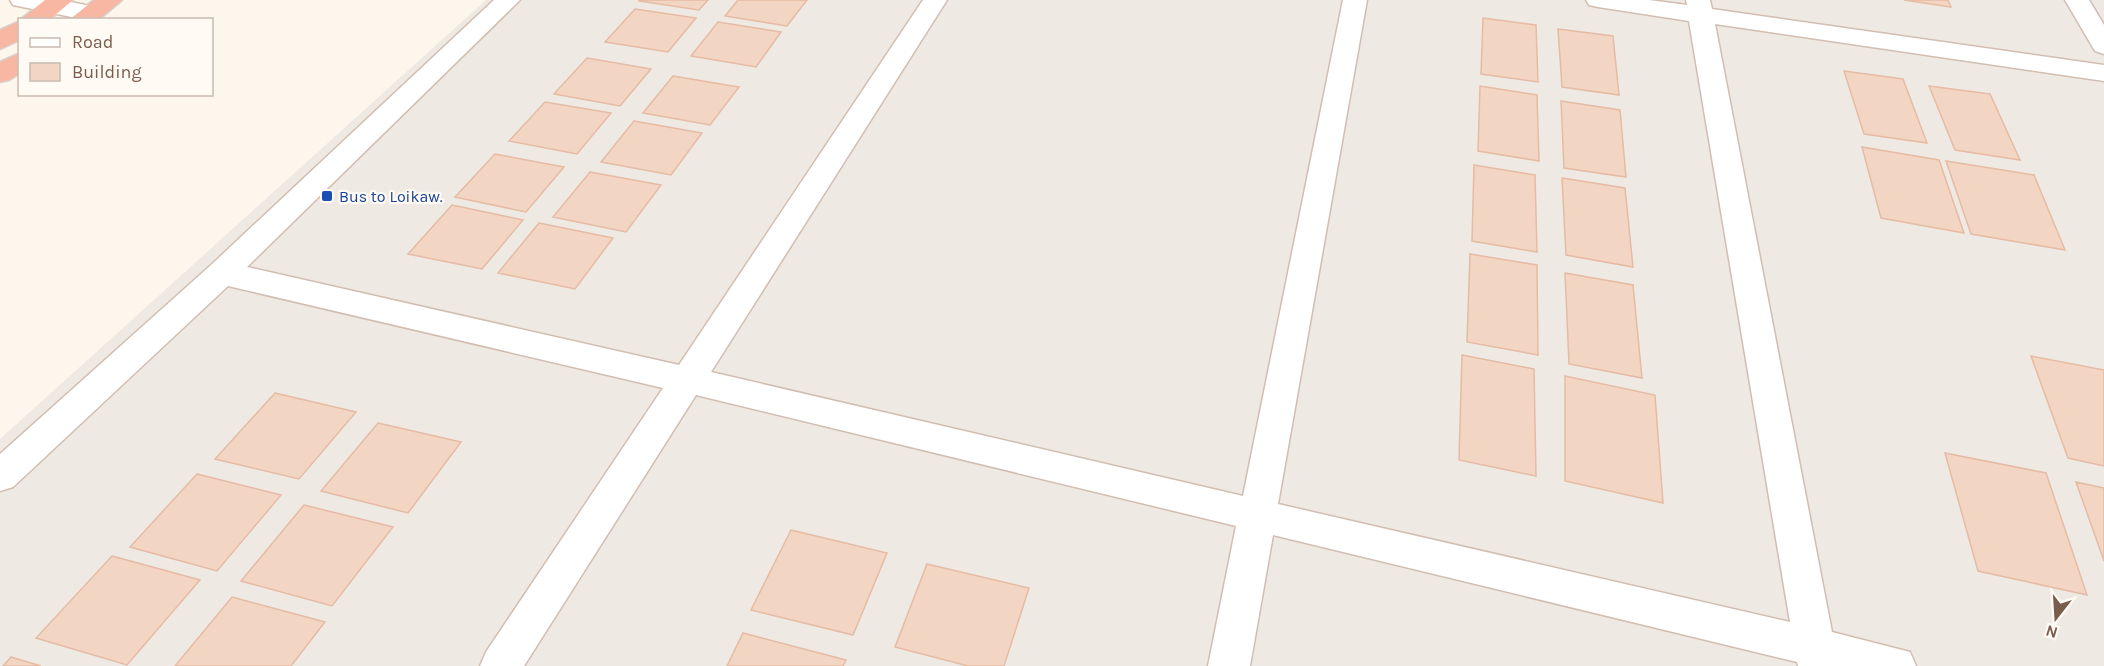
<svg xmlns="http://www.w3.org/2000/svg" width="2104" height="666" viewBox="0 0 2104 666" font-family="Karla,sans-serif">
<rect width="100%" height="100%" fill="#fdf6ec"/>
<path fill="#efe9e4" d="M486,0H2104V666H0V439Z"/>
<path fill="#f3d5c3" stroke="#e6bba3" stroke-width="1.5" d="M708,0L699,10L639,1L640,0Z
M738,0H807L787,26L725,16Z
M1904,0H1948L1951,7Z
M635,9L696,18L668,52L605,42Z
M1483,18L1536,25L1538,82L1481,74Z
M718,22L781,32L756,67L691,56Z
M1558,29L1613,36L1619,95L1562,87Z
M587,58L651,69L620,106L554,94Z
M1844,71L1903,79L1927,143L1864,134Z
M673,76L739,87L710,125L643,113Z
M1480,86L1537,95L1539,161L1478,151Z
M1929,86L1990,94L2020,160L1955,150Z
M1561,101L1620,110L1626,177L1564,168Z
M545,102L611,113L577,154L509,141Z
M634,121L702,133L671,175L601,162Z
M1862,147L1939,160L1964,233L1881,218Z
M495,154L564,167L526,212L455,197Z
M1946,161L2034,175L2065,250L1971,234Z
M1474,165L1535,175L1537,252L1472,241Z
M590,172L661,185L626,232L553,217Z
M1562,178L1625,188L1633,267L1566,255Z
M452,205L523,220L482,269L408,254Z
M539,223L613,238L575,289L498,273Z
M1470,254L1537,265L1538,355L1467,342Z
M1565,273L1633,285L1642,378L1569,364Z
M1462,355L1534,369L1536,476L1459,460Z
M2031,356L2104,370V466L2068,458Z
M1565,376L1655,395L1663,503L1565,481Z
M275,393L356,412L299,479L215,459Z
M378,423L461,442L408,513L321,491Z
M1945,453L2046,473L2087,595L1978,571Z
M197,474L281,495L217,571L130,547Z
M2076,482L2104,488V561Z
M304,505L393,527L332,606L241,581Z
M791,530L887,553L853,635L751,610Z
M112,556L200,580L127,665L36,638Z
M927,564L1029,588L1004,666H968L895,647Z
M232,597L325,622L291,666H175Z
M743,633L846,660L843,666H727Z
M11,657L41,666H3Z"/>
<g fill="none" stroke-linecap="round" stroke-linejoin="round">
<defs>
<path id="minor" d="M10,0H61L100,8L103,13L100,18L86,20L13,5Z
M494,0H520L247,267L679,365L923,0H947L711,372L1243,496L1343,0H1367L1278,504L1790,622L1689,21L1598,7L1589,5L1586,0H1649L1687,5L1686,0H1710L1712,9L2104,65V81L1715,24L1832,632L1910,652L1916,666H1798L1797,662L1273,535L1250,666H1208L1236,526L696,395L524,666H480L486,652L663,388L228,286L13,487L0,491V454L211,265Z
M2065,0H2089L2104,25V54L2095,51Z"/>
<path id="highway" d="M45,0H73L49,20H20Z
M94,0H122L98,20H69Z
M20,21V40L0,49V30Z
M20,53V73L9,80L0,82V62Z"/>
</defs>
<use href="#minor" stroke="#d1beb0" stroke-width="3"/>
<use href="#highway" stroke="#dad1cd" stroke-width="3"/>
<use href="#minor" fill="#fff" fill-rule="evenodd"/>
<use href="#highway" fill="#f7b7a3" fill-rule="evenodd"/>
</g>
<rect fill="#1a4fb4" stroke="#fffaf3" stroke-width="2" x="321" y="190" width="12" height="12" rx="3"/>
<g text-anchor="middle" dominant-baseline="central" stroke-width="4.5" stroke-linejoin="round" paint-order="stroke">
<g font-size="16" fill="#164399" stroke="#fffaf3" text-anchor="start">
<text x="339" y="196">Bus to Loikaw.</text>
</g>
</g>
<rect x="18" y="18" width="195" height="78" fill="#fffaf3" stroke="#cabbb1" stroke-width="1.5"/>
<rect x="30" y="38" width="30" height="9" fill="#ffffff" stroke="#cabbb1" stroke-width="1.5"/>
<text x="72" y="48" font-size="18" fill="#7a5c4d">Road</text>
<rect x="30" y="63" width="30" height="18" fill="#f3d5c3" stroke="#cabbb1" stroke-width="1.5"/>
<text x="72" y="78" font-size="18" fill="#7a5c4d">Building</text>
<g transform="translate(2056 618) rotate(197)" stroke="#fffaf3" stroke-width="4.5" paint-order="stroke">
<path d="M0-4.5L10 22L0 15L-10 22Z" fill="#7a5c4d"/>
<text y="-9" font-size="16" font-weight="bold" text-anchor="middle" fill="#7a5c4d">N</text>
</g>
</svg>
